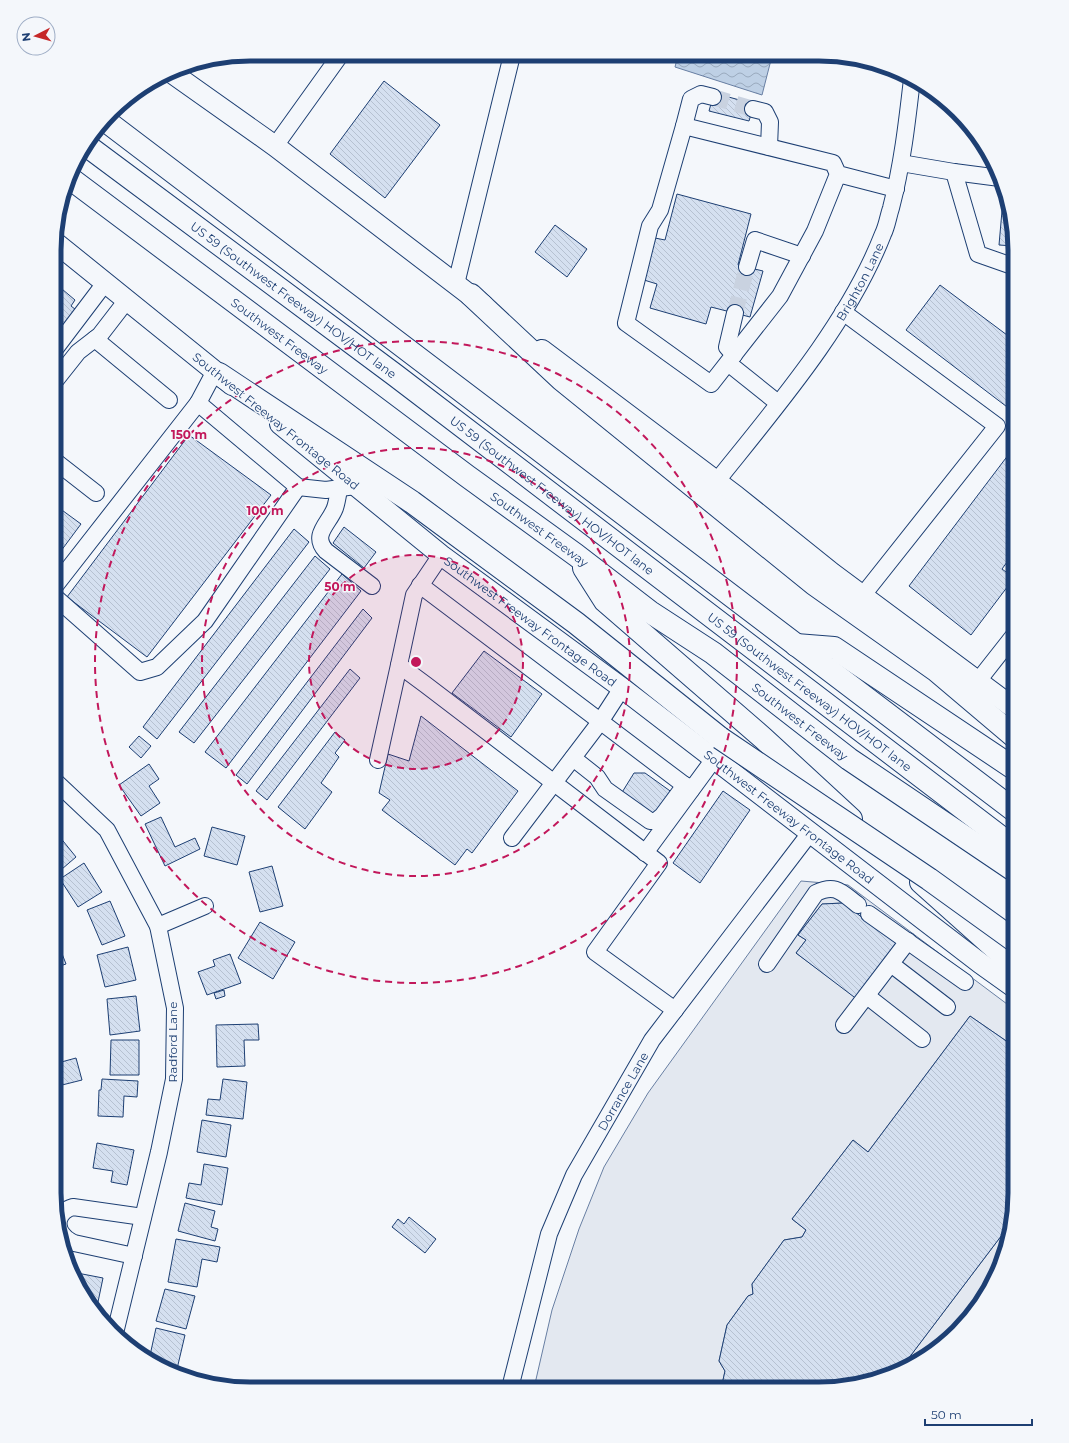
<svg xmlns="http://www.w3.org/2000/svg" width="1069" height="1443" viewBox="0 0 1069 1443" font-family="Montserrat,sans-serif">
<defs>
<pattern id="water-waves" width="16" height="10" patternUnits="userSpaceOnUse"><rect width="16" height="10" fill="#bed0e5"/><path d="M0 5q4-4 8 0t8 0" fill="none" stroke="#9aaabe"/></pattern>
<pattern id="building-back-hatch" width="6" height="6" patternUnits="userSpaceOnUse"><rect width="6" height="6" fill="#d5e0f0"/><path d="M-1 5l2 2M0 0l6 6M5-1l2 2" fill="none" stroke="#b6c1d1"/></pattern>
</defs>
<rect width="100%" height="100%" fill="#f4f7fb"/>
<path fill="#e3e8f0" stroke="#687fa3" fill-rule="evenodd" d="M801,881L848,885L1015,1010V1047L970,1016L868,1152L853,1140L792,1219L806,1230L802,1237L784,1240L752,1284L753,1294L748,1296L727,1325L719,1361L725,1371L721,1389L534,1388L552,1310L579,1229L604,1167L648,1093ZM843,903L896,943L858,999L796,953L806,940L798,935L822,904Z
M1011,1223L1004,1256L982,1302L948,1340L906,1369L899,1371Z"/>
<path fill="url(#water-waves)" stroke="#687fa3" d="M678,55L772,56L762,95L675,67Z"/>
<path fill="url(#building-back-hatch)" stroke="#1d3f73" d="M384,81L440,125L385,198L330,154Z
M714,93L754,104L749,121L709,111Z
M1004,188L1008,200L1014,246L999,245Z
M677,194L751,214L738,265L763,271L750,317L711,307L706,324L650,308L657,284L644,280L655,238L665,240Z
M555,225L587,249L567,277L535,252Z
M56,284L75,300L71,306L80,313L56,344Z
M940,285L1015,341V413L906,330Z
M189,435L271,495L147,657L67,597Z
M1015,446V551L1002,569L1014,578L971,635L909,586Z
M55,505L81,524L55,559Z
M344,527L376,552L364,568L333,543Z
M294,529L309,542L157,739L143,727Z
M315,556L330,569L194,743L179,732Z
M342,574L361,591L226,768L205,752Z
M363,609L372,618L247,784L236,775Z
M484,651L542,694L511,737L452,693Z
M350,669L360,678L267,800L256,791Z
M421,716L518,791L472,853L467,849L455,865L382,810L390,800L379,793L388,754L409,761Z
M335,732L345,740L335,753L339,757L321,783L332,792L305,829L278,807Z
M139,736L151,746L141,758L129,747Z
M149,764L159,779L149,786L160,803L141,816L119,785Z
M634,773H645L673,793L655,819L621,794Z
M723,791L750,810L700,883L673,863Z
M161,817L175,847L195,838L200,849L165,866L145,824Z
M212,827L245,836L237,865L204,856Z
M55,831L76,857L55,875Z
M84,863L102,892L78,907L60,879Z
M272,866L283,906L260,912L249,872Z
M110,901L125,936L102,945L87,910Z
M843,903L896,943L858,1000L796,953L806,940L798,935L822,904Z
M260,922L295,942L273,979L238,958Z
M54,933L66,964L54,968Z
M128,947L136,980L105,987L97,955Z
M230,954L241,983L207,995L198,972L215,966L213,960Z
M224,990L225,996L216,999L214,993Z
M136,996L140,1031L110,1035L107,999Z
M970,1016L1015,1047V1206L1011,1223L899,1371L869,1382L819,1389H721L725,1371L719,1361L727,1325L748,1296L753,1294L752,1284L784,1240L802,1237L806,1230L792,1219L853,1140L868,1152Z
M258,1024L259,1040H244L245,1066L217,1067L216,1025Z
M111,1040H139V1075H110Z
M76,1058L82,1080L54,1087V1064Z
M102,1079L138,1081L137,1097L124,1096L123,1117L98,1116L99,1090H101Z
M223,1079L247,1082L243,1119L206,1115L208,1099L220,1100Z
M202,1120L231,1125L226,1157L197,1152Z
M97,1143L134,1150L127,1185L111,1182L113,1171L93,1168Z
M204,1164L228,1168L222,1205L186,1198L189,1183L201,1185Z
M185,1203L215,1211L211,1227L218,1229L215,1241L178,1231Z
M409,1217L436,1239L425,1253L392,1227L398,1219L404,1224Z
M176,1239L220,1247L217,1262L202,1259L197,1287L168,1282Z
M72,1272L103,1278L98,1302L88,1300L74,1280Z
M165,1289L195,1296L186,1329L156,1321Z
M156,1328L185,1335L177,1369L158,1365L149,1360Z"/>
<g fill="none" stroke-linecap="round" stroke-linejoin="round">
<path stroke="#c9d2e0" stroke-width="16" stroke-dasharray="16 8" stroke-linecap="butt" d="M713,97L753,109
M735,313L747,267"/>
<defs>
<g id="minor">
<path d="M753,109L765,112L770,122L769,147"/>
<path d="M684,126L691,99L701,94L713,97"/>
<path d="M275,146L341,54"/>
<path d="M901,163L954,172L1000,178"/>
<path d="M954,172L978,254L1015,267"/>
<path d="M838,174L815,231L780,296L711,384L626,323L650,226L660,210L684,126L833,163L838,174L896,189"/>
<path d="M747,267L755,240L802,256"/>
<path d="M456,284L512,55"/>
<path d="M843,312L997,426L863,595"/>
<path d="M95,339L169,400"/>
<path d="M55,349L105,283"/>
<path d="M734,355L727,347L735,313"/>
<path d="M728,363L778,403"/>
<path d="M215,371L198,403L298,487L326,490L355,486"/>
<path d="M55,381L78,352L100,335L127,300"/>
<path d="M55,461L96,493"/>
<path id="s1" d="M716,482C776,407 848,324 883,234C887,226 888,217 891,208C902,166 907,123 912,79"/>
<path d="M339,489C338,495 337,502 335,508C329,524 311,535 326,551L372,586"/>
<path d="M441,555L414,595L399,665L426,685L659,863L595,952L675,1010"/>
<path d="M420,585L691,790"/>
<path d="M55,586L198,403"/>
<path d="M55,597L140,672L157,667L205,621L298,487"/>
<path d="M978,681L1015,634"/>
<path d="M573,758L597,777L605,789L650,821H656L662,816L685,785"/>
<path d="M378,760L399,665"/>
<path d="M55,781L107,830L158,926L175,1008L174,1079L159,1152L115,1333"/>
<path d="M512,838L600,722L622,688"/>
<path d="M645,853L714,759"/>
<path d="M869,914L965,982"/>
<path d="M158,926L205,906"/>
<path d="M767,964L816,893C836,883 842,893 858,905"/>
<path d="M891,964L947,1007"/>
<path d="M867,996L922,1039"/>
<path d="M844,1025L908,941"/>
<path d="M134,1256L74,1243C72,1242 68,1240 66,1238C53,1227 58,1211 73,1207L143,1217"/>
<path id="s2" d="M510,1388L549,1234L574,1175L652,1040L810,833"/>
</g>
<g id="major">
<path d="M172,73L275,146L483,305"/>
<path d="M56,243L232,385"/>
<path d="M542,350L736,496L832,573L1015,709"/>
<path id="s3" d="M280,424L441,555L622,688L980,963L1015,988"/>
</g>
<g id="highway">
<path d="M106,121L1015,811"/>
<path id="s4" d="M86,145L395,375L1015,848"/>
<path id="s5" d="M71,179L467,476L576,555L650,612L713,653L849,759L1015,871"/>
<path d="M471,295L562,380L814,584L937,671L1015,737"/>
<path d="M219,374L412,502L576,623L720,738"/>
<path d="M584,568L605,601L763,738L851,819"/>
<path d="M796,645L834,648L1015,769"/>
<path d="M921,882L1015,966"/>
</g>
</defs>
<use href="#minor" stroke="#1d3f73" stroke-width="18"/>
<use href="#major" stroke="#1d3f73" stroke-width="22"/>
<use href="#highway" stroke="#1d3f73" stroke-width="24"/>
<use href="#minor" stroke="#f4f7fb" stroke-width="16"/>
<use href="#major" stroke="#f4f7fb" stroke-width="20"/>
<use href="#highway" stroke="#f4f7fb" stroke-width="22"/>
<defs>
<path id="highway-bridge" d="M720,738L929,879L1015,941"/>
</defs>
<use href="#highway-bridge" stroke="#1d3f73" stroke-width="24" stroke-linecap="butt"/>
<use href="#highway-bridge" stroke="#f4f7fb" stroke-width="22"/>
</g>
<circle cx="416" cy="662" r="107" fill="#c2185b" fill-opacity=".12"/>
<g fill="none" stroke="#c2185b" stroke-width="2" stroke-dasharray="7 5">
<circle cx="416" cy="662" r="107"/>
<circle cx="416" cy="662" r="214"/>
<circle cx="416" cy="662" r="321"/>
</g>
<g text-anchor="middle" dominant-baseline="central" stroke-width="3" stroke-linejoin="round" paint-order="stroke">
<g font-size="12" fill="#1d3f73" stroke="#f4f7fb">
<text stroke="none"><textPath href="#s1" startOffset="247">Brighton Lane</textPath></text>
<text stroke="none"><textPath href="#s4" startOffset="259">US 59 (Southwest Freeway) HOV/HOT lane</textPath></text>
<text stroke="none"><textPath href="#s5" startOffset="261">Southwest Freeway</textPath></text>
<text transform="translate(276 421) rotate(39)">Southwest Freeway Frontage Road</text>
<text stroke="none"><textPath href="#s4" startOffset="583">US 59 (Southwest Freeway) HOV/HOT lane</textPath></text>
<text stroke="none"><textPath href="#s5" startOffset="585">Southwest Freeway</textPath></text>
<text stroke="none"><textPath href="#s3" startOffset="319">Southwest Freeway Frontage Road</textPath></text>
<text stroke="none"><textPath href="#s4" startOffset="907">US 59 (Southwest Freeway) HOV/HOT lane</textPath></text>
<text stroke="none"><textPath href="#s5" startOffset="909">Southwest Freeway</textPath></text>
<text stroke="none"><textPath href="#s3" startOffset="643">Southwest Freeway Frontage Road</textPath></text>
<text transform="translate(172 1042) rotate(-90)">Radford Lane</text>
<text stroke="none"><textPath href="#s2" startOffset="320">Dorrance Lane</textPath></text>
</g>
</g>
<path d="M0 0H1069V1443H0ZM250 61H819A189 189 0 0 1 1008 250V1193A189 189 0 0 1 819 1382H250A189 189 0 0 1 61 1193V250A189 189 0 0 1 250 61Z" fill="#f4f7fb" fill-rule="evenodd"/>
<path fill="none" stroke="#1d3f73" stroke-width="5" d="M250 61H819A189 189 0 0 1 1008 250V1193A189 189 0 0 1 819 1382H250A189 189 0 0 1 61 1193V250A189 189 0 0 1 250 61Z"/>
<circle cx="416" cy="662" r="6" fill="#c2185b" stroke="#f4f7fb" stroke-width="2"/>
<g font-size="12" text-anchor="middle" font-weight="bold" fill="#c2185b" stroke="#f4f7fb" stroke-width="3" stroke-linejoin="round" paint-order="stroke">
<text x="189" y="439">150 m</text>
<text x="265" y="515">100 m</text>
<text x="340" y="591">50 m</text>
</g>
<g transform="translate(36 36) rotate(264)"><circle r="19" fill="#f4f7fb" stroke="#9eadc5"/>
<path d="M0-3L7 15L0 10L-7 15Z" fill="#c62828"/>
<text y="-6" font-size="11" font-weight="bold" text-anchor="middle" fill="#1d3f73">N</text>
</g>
<path d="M925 1419v6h107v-6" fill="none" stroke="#1d3f73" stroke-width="2"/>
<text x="931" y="1419" font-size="12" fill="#1d3f73" stroke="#f4f7fb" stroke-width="3" paint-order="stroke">50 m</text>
</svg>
